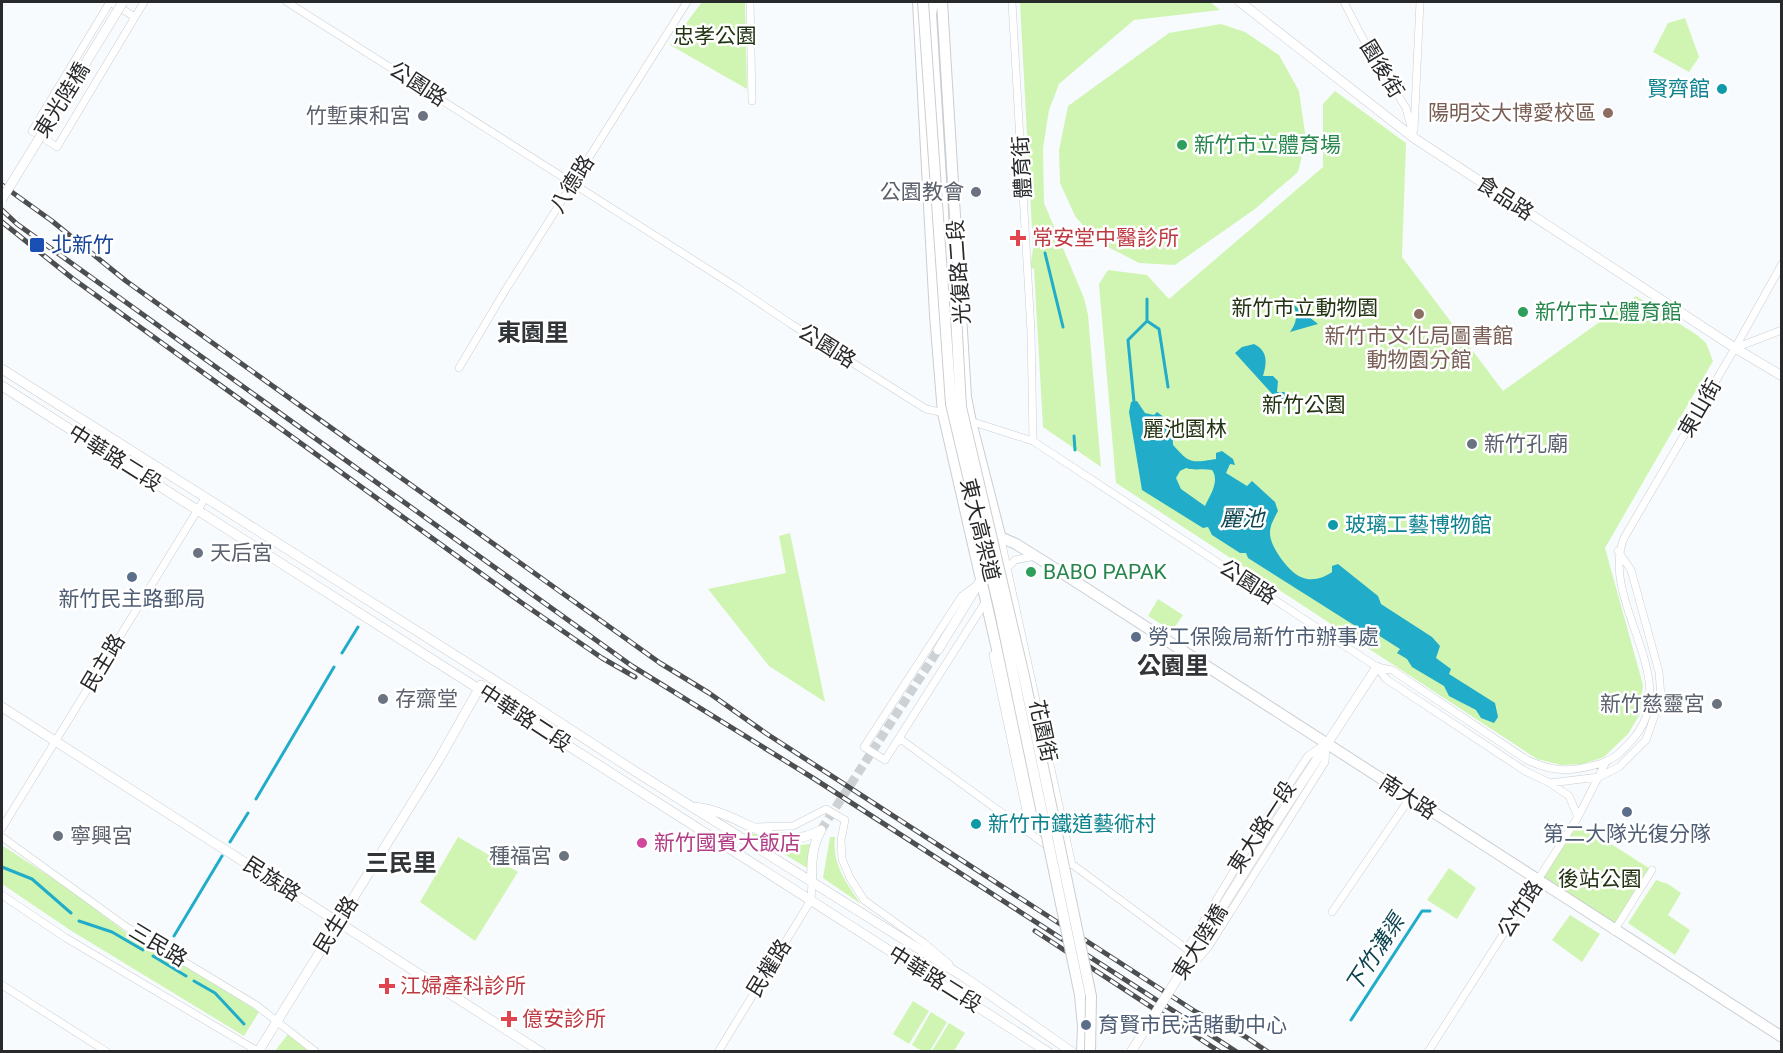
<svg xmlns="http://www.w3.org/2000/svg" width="1783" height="1053" viewBox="0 0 1783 1053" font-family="Roboto,'Noto Sans TC',sans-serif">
<rect width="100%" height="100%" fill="#f7fbfe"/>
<path fill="#d0f5b2" d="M702,2H745L747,89L670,45Z
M1020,2H1210L1220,10L1134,20L1059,84L1049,110L1043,148L1044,203L1084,298L1088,315L1101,467L1043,427L1034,269L1030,268L1033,249Z
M1685,18L1699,57L1689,72L1653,52L1668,23Z
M1221,24L1245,32L1279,55L1299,91L1306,140L1298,172L1255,209L1175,265L1139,263L1110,248L1091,235L1075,216L1060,183L1059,150L1068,106L1169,33Z
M1335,91L1406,143L1402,257L1503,391L1636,296L1697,335L1706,343L1713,361L1605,548L1643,685L1640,714L1628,734L1604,757L1583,764L1561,765L1537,759L1116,483L1099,284L1108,270L1147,275L1169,299L1323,167V104Z
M790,533L825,702L769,666L708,589L786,573L779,536Z
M1158,599L1183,615L1172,631L1148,616Z
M1575,821L1652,870L1614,931L1538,880Z
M751,833L792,846L811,844L809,869L750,834Z
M458,837L518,872L475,941L420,902Z
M830,837H835C832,864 846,883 861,904L823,878Z
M3,846L63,885L127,933L197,973L259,1012L244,1036L70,930L2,884V849Z
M1449,868L1476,888L1457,919L1427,900Z
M1656,880L1668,884L1681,893L1668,915L1690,930L1675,955L1628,923Z
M1570,915L1600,934L1582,962L1552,940Z
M913,1001L929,1011L909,1044L893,1034Z
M931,1012L947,1022L930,1051H922L912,1045Z
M949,1023L965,1033L954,1051H932Z
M288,1034L309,1051H275Z"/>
<path fill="#21acc9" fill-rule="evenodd" d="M1294,305L1318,324L1290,332C1297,322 1297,317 1294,305Z
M1254,344C1268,351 1267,362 1263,376H1273L1278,381L1277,392H1284L1290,397V404L1286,409L1235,353L1242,347Z
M1137,401L1145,413L1154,415L1157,412C1170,421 1173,429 1173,445C1190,464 1191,463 1216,459V453L1222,451L1233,459L1235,465L1230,464L1226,473L1247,486L1252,481L1275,502L1278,511C1275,517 1270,525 1270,532C1269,546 1289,572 1301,577C1311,582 1324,578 1332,572V566L1338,564L1378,596L1381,604L1432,637L1440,646L1436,658L1451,669L1449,674L1495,703L1498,717L1494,723L1481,718L1476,710L1449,696L1444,686L1412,667L1407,659L1397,653L1400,649L1378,635L1376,639L1248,558L1246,553H1240L1212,535L1208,527L1203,528L1142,490L1129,412L1131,402ZM1186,468C1195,471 1202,468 1212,470C1220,481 1210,495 1205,506L1181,489L1176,478L1180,471Z"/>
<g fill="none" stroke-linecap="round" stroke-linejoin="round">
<path stroke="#21acc9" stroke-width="3" d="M1045,253L1063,327
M1147,321L1159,329L1168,387
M1134,402L1128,340L1147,321V299
M1074,436L1075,450
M342,653L358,627
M256,799L334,667
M230,842L248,813
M2,867L32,879L71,913
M79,921L112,932L143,950
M174,936L222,856
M153,956L186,976
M194,981L215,993L244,1024
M1351,1020L1422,911H1430"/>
<path stroke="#ced1d4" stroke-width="9" stroke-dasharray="9 4.5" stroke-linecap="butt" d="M821,830L938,650"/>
<defs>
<path id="minor" d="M110,2L32,131L57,147L144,2
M110,2L135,17
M287,2L739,289L791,324L926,409L945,413
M750,2L752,101
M1012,2L1031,331L1033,441
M1344,2L1362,37L1406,108L1414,138
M1414,130L1420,2
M1735,348L1782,330
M459,368L503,294L687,2
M970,421L1033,441L1377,667L1386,679L1525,771L1550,783L1599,777L1619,767L1646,740L1661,697L1659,672L1631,570L1618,551
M1035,556L1015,560L1007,568L1072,865
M1000,579L1007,568L1001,539
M977,585L962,596L864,747L885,760L986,601
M993,655L1031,834
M1377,667L1392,670L1527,760C1555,773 1573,772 1602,763C1615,759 1622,751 1631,741C1687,682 1598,602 1624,538L1735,348L1782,264
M899,738L1050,848
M1550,783L1569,796L1578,817
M756,827L793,826L826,809L845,820L841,840L842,859L850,878L864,900L924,943L949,964
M2,828L205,498
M2,837L125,926L256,1005L316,1052
M1061,856L1199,958L1209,946L1325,762L1326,746
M2,895L66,938L259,1052
M1332,912L1410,798
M1614,931L1652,870
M1187,949L1251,842L1308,756L1324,745
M2,985L107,1052
M718,1052L811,900L812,882
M1428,1052L1578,817L1606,762"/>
<path id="tertiary" d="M1240,2L1414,138L1735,348L1782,376
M2,369L488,676L633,770L967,979L1072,1052
M2,386C351,607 700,829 1048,1052
M938,650L982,578
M2,707L541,1052
M696,807C702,808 709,809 714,811C752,822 780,853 821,830
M1269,833L1377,667
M812,882C811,863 812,846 821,830
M258,1052L438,761L481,685"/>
<path id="secondary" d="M918,2L935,315L943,413L1036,820L1046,834
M933,2L931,14L944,229
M942,2L966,397L971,422L1001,539
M947,287L948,299L956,315
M968,523L1016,544L1056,569L1782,1037
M1080,995L1083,1026L1082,1052"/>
</defs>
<use href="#minor" stroke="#caced3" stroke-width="8"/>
<use href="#tertiary" stroke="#caced3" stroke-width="10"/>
<use href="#secondary" stroke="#caced3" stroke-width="12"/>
<use href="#minor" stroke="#fff" stroke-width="7"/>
<use href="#tertiary" stroke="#fff" stroke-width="9"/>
<use href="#secondary" stroke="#fff" stroke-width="10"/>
<defs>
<path id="rail" d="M2,185L52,221L126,281L660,663L709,693L767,734L1196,1012L1246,1037L1268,1052
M2,210L17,224L106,288L632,666L813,778L1237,1052
M2,222L72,278L522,603L602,658L635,677
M1035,931L1220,1052"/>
</defs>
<use href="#rail" stroke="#4c4e50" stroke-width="5"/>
<use href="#rail" stroke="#fff" stroke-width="3" stroke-dasharray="9" stroke-linecap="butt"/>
<defs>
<path id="tertiary-bridge" d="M2,199L123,2
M1131,1052L1269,833"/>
<path id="secondary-bridge" d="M923,2L951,404L999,607L1080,995
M956,315L961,407L1024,676L1091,996L1090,1052"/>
</defs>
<use href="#tertiary-bridge" stroke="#caced3" stroke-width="10" stroke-linecap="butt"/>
<use href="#secondary-bridge" stroke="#caced3" stroke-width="12" stroke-linecap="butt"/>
<use href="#tertiary-bridge" stroke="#fff" stroke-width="9"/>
<use href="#secondary-bridge" stroke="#fff" stroke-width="10"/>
</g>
<g fill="#0f9aa8" stroke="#fff" stroke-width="2">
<circle cx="1722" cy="89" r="6"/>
<circle cx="1333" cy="525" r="6"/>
<circle cx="976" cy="824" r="6"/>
</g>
<g fill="#8d6e63" stroke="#fff" stroke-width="2">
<circle cx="1608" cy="113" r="6"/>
<circle cx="1419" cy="314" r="6"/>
</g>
<g fill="#6b7280" stroke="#fff" stroke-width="2">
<circle cx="423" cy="116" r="6"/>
<circle cx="976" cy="192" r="6"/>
<circle cx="1472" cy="444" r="6"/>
<circle cx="198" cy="553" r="6"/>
<circle cx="383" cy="699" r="6"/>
<circle cx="1717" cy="704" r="6"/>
<circle cx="58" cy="836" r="6"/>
<circle cx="564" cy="856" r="6"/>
</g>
<g fill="#2e9e5b" stroke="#fff" stroke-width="2">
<circle cx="1182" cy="145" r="6"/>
<circle cx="1523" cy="312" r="6"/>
<circle cx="1031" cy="572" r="6"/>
</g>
<g fill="#e0444e" stroke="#fff" stroke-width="2">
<path d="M1015 229h6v6h6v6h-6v6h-6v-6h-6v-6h6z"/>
<path d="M384 977h6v6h6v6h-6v6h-6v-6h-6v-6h6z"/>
<path d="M506 1010h6v6h6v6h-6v6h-6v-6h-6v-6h6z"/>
</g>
<rect fill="#1a4fb4" stroke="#fff" stroke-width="2" x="29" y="237" width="16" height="16" rx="3"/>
<g fill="#5c6f8a" stroke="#fff" stroke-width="2">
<circle cx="132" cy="577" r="6"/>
<circle cx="1136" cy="637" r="6"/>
<circle cx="1627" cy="812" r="6"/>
<circle cx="1086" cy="1025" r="6"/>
</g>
<circle fill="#d1479c" stroke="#fff" stroke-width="2" cx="642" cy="843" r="6"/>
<g text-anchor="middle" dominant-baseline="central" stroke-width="5" stroke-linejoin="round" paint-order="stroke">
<g font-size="21" fill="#223312" stroke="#fff">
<text x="715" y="36">忠孝公園</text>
<text x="1305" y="308">新竹市立動物園</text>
<text x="1304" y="405">新竹公園</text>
<text x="1185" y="429">麗池園林</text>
<text x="1600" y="879">後站公園</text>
</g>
<g font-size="21" fill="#28292b" stroke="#fff">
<text transform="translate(1382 69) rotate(59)">園後街</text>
<text transform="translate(418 84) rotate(33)">公園路</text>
<text transform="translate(62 100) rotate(-58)">東光陸橋</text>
<text transform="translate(1022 167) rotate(-93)">體育街</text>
<text transform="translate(572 184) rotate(-58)">八德路</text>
<text transform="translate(1505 198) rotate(33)">食品路</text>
<text transform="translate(959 272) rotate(-94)">光復路二段</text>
<text transform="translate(827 346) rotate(32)">公園路</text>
<text transform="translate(1700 408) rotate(-60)">東山街</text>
<text transform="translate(115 458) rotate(32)">中華路二段</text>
<text transform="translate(980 530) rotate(76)">東大高架道</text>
<text transform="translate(1248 582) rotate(33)">公園路</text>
<text transform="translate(103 663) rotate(-59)">民主路</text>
<text transform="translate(525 718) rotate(33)">中華路二段</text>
<text transform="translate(1043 731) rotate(78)">花園街</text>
<text transform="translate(1408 797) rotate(33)">南大路</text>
<text transform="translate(1262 827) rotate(-57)">東大路一段</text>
<text transform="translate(272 879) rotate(33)">民族路</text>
<text transform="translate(1520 909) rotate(-57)">公竹路</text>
<text transform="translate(336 925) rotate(-58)">民生路</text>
<text transform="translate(1200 942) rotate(-58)">東大陸橋</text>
<text transform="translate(158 945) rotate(31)">三民路</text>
<text transform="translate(769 968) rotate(-58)">民權路</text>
<text transform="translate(935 979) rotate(32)">中華路二段</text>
</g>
<g font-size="21" fill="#0d838f" stroke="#fff" text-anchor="start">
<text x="1710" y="89" text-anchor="end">賢齊館</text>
<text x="1345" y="525">玻璃工藝博物館</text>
<text x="988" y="824">新竹市鐵道藝術村</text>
</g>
<g font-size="21" fill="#785e54" stroke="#fff" text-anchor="end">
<text x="1596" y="113">陽明交大博愛校區</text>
<text x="1419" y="336" text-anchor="middle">新竹市文化局圖書館<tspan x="1419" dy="24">動物園分館</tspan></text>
</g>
<g font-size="21" fill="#5b616d" stroke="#fff" text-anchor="end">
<text x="411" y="116">竹塹東和宮</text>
<text x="964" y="192">公園教會</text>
<text x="1484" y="444" text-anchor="start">新竹孔廟</text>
<text x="210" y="553" text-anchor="start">天后宮</text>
<text x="395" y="699" text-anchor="start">存齋堂</text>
<text x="1705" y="704">新竹慈靈宮</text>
<text x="70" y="836" text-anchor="start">寧興宮</text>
<text x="552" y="856">種福宮</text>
</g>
<g font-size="21" fill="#27864d" stroke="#fff" text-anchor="start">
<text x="1194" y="145">新竹市立體育場</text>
<text x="1535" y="312">新竹市立體育館</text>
<text x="1043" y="572">BABO PAPAK</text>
</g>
<g font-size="21" fill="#be3a42" stroke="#fff" text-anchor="start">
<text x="1032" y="238">常安堂中醫診所</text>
<text x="400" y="986">江婦產科診所</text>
<text x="522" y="1019">億安診所</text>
</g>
<g font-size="21" fill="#164399" stroke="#fff" text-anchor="start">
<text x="51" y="245">北新竹</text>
</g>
<g font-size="21" fill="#4e5e75" stroke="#fff">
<text x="132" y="599">新竹民主路郵局</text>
<text x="1148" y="637" text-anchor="start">勞工保險局新竹市辦事處</text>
<text x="1627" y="834">第二大隊光復分隊</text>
<text x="1098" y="1025" text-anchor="start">育賢市民活賭動中心</text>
</g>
<g font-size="21" fill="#b23c85" stroke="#fff" text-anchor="start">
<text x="654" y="843">新竹國賓大飯店</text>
</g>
<g font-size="22" font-style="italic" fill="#0b4350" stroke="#fff">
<text x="1242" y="518">麗池</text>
<text transform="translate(1375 953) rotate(-57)">下竹溝渠</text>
</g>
<g font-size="24" font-weight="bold" fill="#313538" stroke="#fff">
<text x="533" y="333">東園里</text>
<text x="1173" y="666">公園里</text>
<text x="401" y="863">三民里</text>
</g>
</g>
<rect width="1783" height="1053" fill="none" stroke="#28292b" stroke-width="6"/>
</svg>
